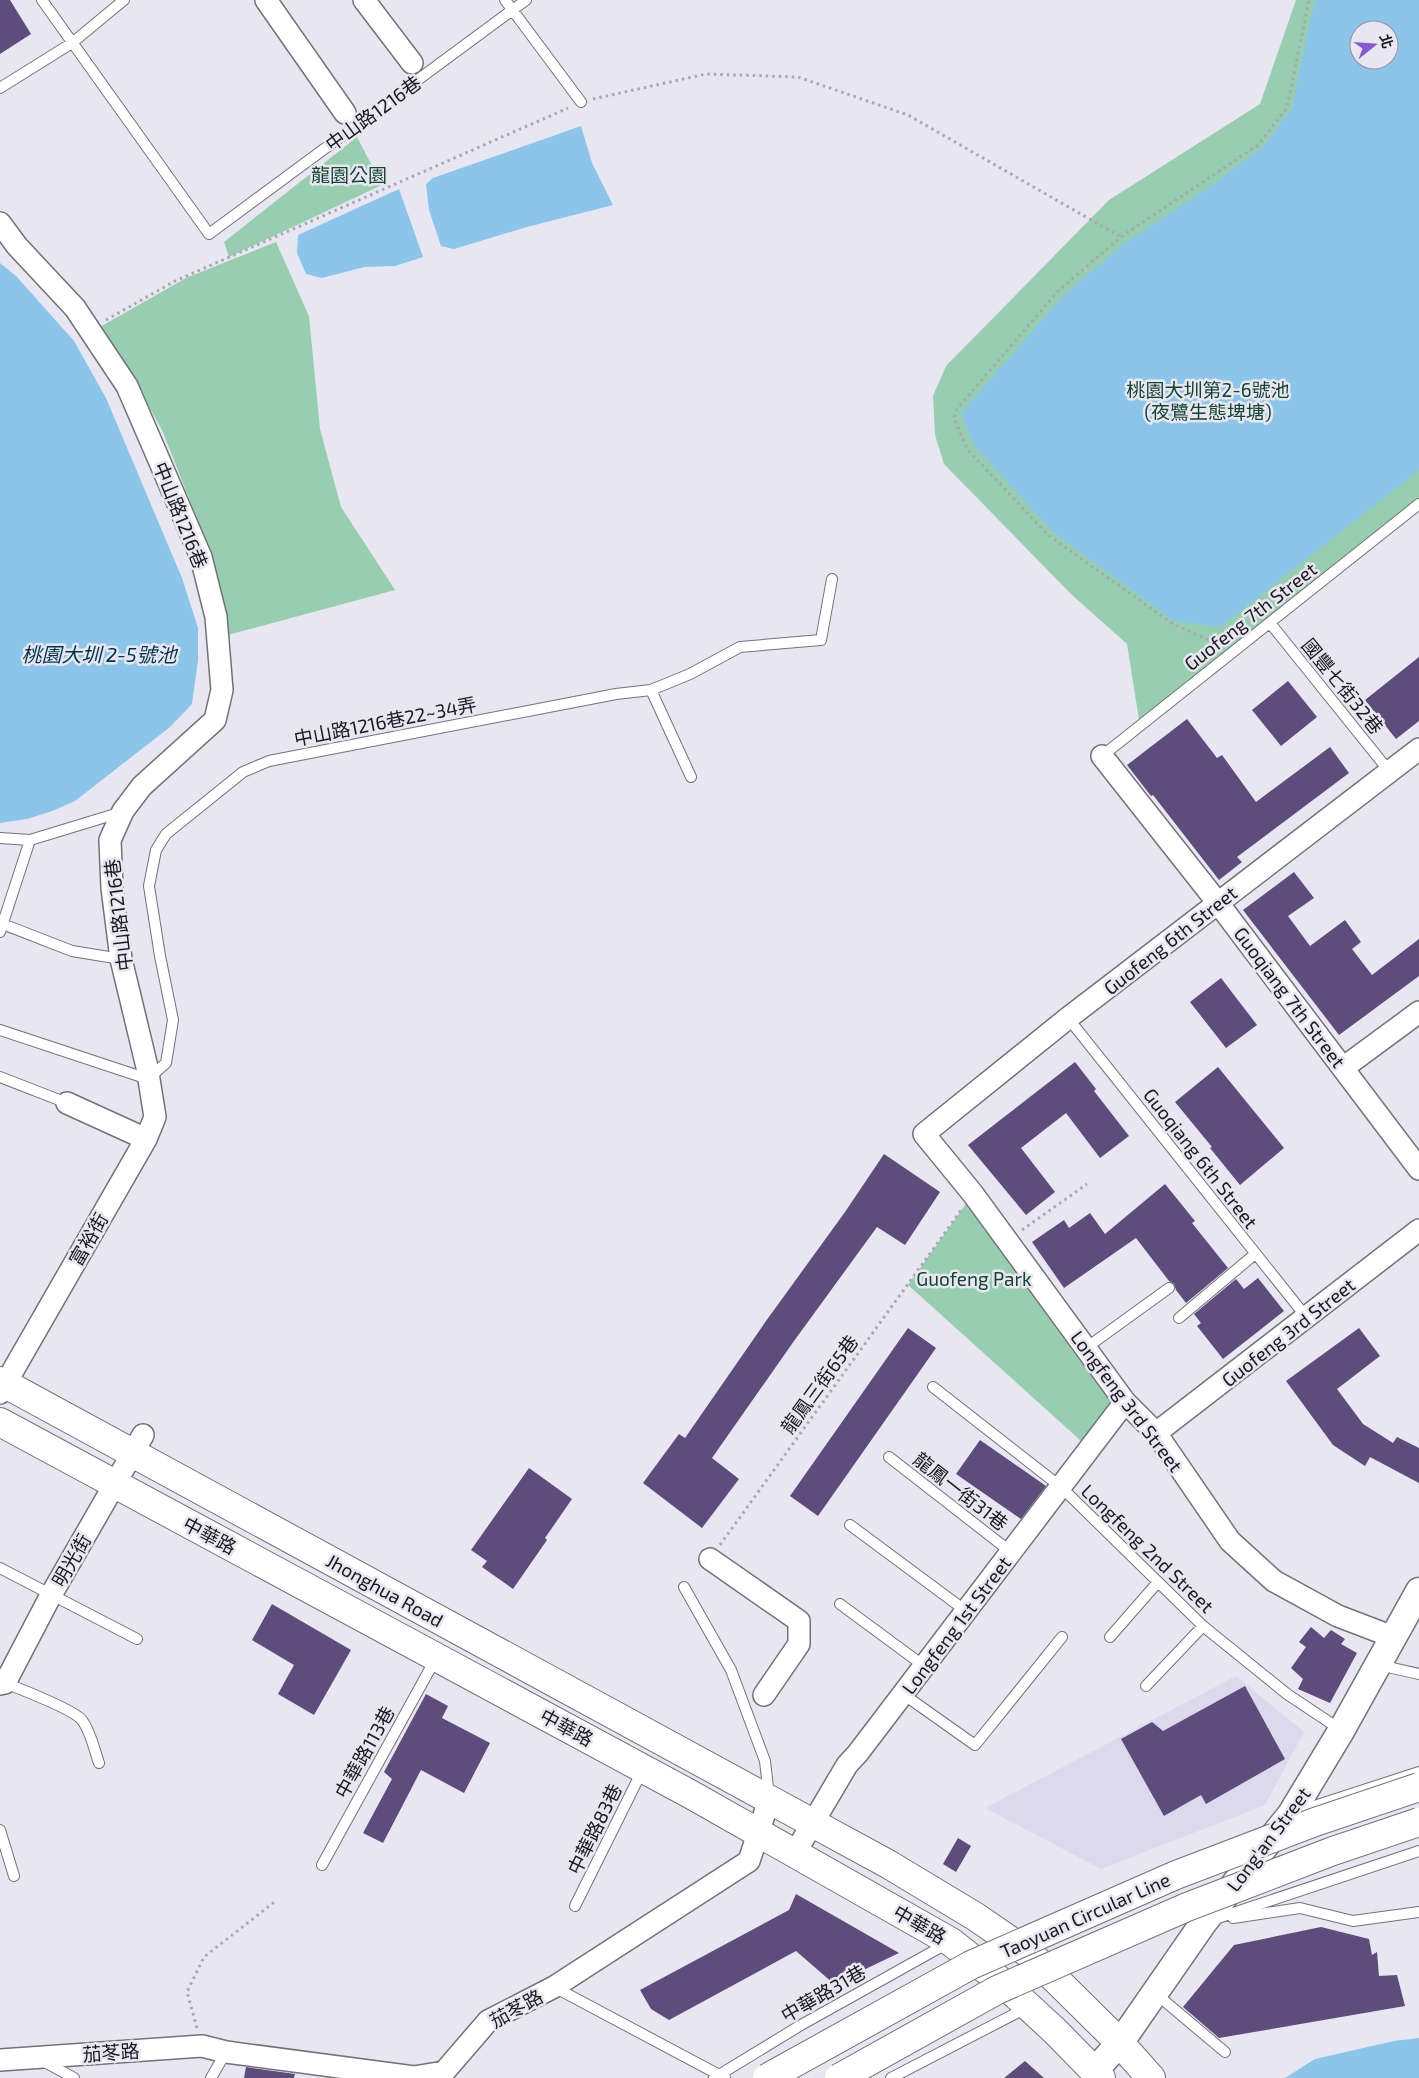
<svg xmlns="http://www.w3.org/2000/svg" width="1419" height="2078" viewBox="0 0 1419 2078" font-family="'Exo 2','Noto Sans TC',sans-serif">
<rect width="100%" height="100%" fill="#e7e6f1"/>
<path fill="#dbd9eb" d="M1236,1676L1304,1732L1265,1805L1101,1869L985,1808Z"/>
<path fill="#98ceb0" fill-rule="evenodd" d="M1296,0H1419V501L1140,726L1127,644L1071,594L944,464L935,435L933,396L946,366L1109,200L1260,104ZM1359,30H1389V60H1359Z
M357,137L382,185L229,257L224,242Z
M276,242L309,316L320,429L341,507L395,590L228,635L203,534L162,430L125,364L100,327L186,278Z
M973,1194L1125,1402L1090,1449L908,1285Z"/>
<path fill="#8bc6ea" fill-rule="evenodd" d="M1316,0H1419V470L1220,627L1174,621L1052,531L974,445L961,413L1064,295L1125,243L1201,193L1263,147L1292,108L1311,16ZM1359,30H1389V60H1359Z
M581,126L592,163L613,205L527,227L454,249L441,246L429,210L426,184L433,178Z
M399,189L423,257L395,266L364,267L322,278L306,274L297,253L298,235Z
M0,263L16,276L74,341L106,398L182,578L198,628V660L192,704L170,727L75,801L52,811L27,819L0,823Z
M1419,2038V2078H1285L1315,2059L1394,2041Z"/>
<path fill="#5e4c7c" d="M0,0H10L31,34L0,54Z
M1419,657V721L1396,739L1365,700Z
M1288,681L1317,717L1281,746L1252,710Z
M1187,719L1217,758L1222,755L1256,802L1330,747L1349,773L1237,857L1242,862L1219,880L1153,795L1151,796L1127,765Z
M1294,872L1314,898L1288,916L1310,946L1345,920L1361,942L1352,949L1372,975L1419,939V976L1339,1035L1243,910Z
M1221,978L1257,1025L1226,1048L1190,1002Z
M1075,1062L1096,1089L1094,1091L1129,1136L1100,1158L1066,1113L1021,1148L1055,1192L1026,1215L968,1145Z
M1218,1067L1284,1148L1240,1185L1210,1148L1212,1147L1175,1102Z
M884,1154L940,1192L905,1245L877,1227L794,1341L712,1458L739,1479L702,1528L643,1483L679,1434L685,1438L766,1321L845,1212Z
M1165,1184L1195,1221L1192,1223L1228,1268L1186,1303L1176,1290L1174,1284L1169,1281L1136,1238L1064,1288L1032,1242L1064,1220L1069,1228L1090,1213L1105,1234Z
M1258,1278L1284,1311L1223,1359L1197,1326L1201,1323L1194,1314L1236,1279L1244,1289Z
M908,1328L936,1348L818,1516L790,1496Z
M1359,1328L1380,1356L1337,1389L1363,1424L1393,1443L1397,1437L1419,1448V1483L1370,1457L1365,1466L1333,1445L1286,1381Z
M980,1440L1046,1486L1021,1519L956,1474Z
M529,1468L572,1499L545,1538L547,1540L513,1589L482,1567L487,1561L471,1550Z
M272,1604L351,1650L314,1715L278,1694L294,1665L252,1640Z
M1311,1627L1324,1638L1331,1630L1345,1639L1341,1644L1357,1653L1330,1703L1298,1689L1303,1679L1291,1668L1306,1647L1299,1642Z
M1245,1686L1285,1759L1206,1804L1201,1795L1164,1816L1121,1739L1152,1722L1163,1731Z
M426,1694L448,1706L442,1718L490,1743L464,1793L421,1770L383,1843L363,1833L392,1779L384,1772Z
M958,1838L971,1846L956,1872L943,1864Z
M796,1894L899,1953L834,1984L796,1951L669,2020L651,2009L640,1990L789,1910Z
M1321,1927L1369,1939L1372,1955L1377,1952L1379,1976L1397,1975L1405,2006L1219,2038L1183,2007L1234,1945Z
M1025,2061L1044,2078H1004Z
M246,2067L295,2074L294,2078H244Z"/>
<g fill="none" stroke-linecap="round" stroke-linejoin="round">
<defs>
<path id="service" d="M42,0L209,234L526,0
M505,0L581,102
M0,88L72,43L124,0
M1270,623L1389,771
M651,690L691,777
M1102,756L1419,504
M0,838L30,840L122,812
M0,923L72,951L121,959
M0,932L30,840
M1068,1018L1307,1318
M0,1030L148,1079L166,1063L173,1020L160,956L149,886L156,850L166,834L243,772L269,761L616,694L651,690L690,674L740,647L821,640L832,579
M0,1077L67,1103
M1179,1318L1255,1254
M1086,1348L1169,1288
M933,1387L1061,1487L1203,1626L1287,1694L1341,1730
M889,1457L1011,1552
M850,1525L966,1611
M0,1568L137,1639
M684,1587L731,1670L765,1761L769,1796
M840,1604L924,1666
M1110,1637L1158,1582
M1379,1665L1419,1674
M5,1683C20,1689 73,1709 82,1720C91,1732 94,1749 99,1763
M1146,1686L1203,1626
M903,1694L975,1745L1062,1637
M1299,1811L1419,1772
M0,1830L14,1876
M322,1865L436,1658
M575,1906L643,1769
M1233,1918L1300,1908L1353,1921L1419,1912
M1215,1919L1419,1851
M554,1987L725,2078
M1155,1993L1225,2052
M43,2061L74,2078
M211,2078L226,2052
M714,2078L801,2025L948,1943
M891,2078L1028,2007"/>
<path id="minor" d="M266,0L345,113
M364,0L412,63
M0,223L17,246L75,308L127,386L201,557L216,617L222,690L215,720L142,786L123,811L110,840L112,888L121,959L147,1067L155,1117L146,1139L0,1393
M1102,756L1218,903L1419,1169
M1343,1068L1419,1012
M67,1103L146,1139
M1156,1433L1419,1230
M710,1559L799,1621V1644L764,1695
M1393,1637L1338,1616L1274,1581L1230,1541L1156,1433L1125,1402L973,1194L924,1134L1068,1018L1419,749
M0,1684L5,1683L51,1595L143,1435
M795,1853L847,1765L858,1753L1125,1402
M0,2060L202,2046L226,2052L414,2077L444,2072L488,2021L554,1987L749,1861L769,1800"/>
<path id="tertiary" d="M1094,2071L1120,2043L1204,1922L1291,1814L1341,1731L1419,1591"/>
<path id="primary" d="M0,1381L888,1864L976,1917L1031,1955L1120,2043L1151,2078
M0,1422L690,1794L951,1942L1004,1984L1055,2031L1101,2078"/>
</defs>
<use href="#service" stroke="#73727b" stroke-width="12"/>
<use href="#minor" stroke="#73727b" stroke-width="24"/>
<use href="#tertiary" stroke="#73727b" stroke-width="29"/>
<use href="#primary" stroke="#73727b" stroke-width="30"/>
<path stroke="#a9a8b1" stroke-width="3" stroke-dasharray="2.5 4" stroke-linecap="butt" d="M593,99L706,74L798,77L908,115L1121,237
M106,320L175,281L568,108
M1220,645L1173,624L1048,535L967,449L954,418L957,409L1058,291L1121,237L1258,145L1287,108L1309,0
M1022,1230L1087,1184
M720,1545L962,1209
M197,2028L187,1992L204,1957L277,1900"/>
<use href="#service" stroke="#fff" stroke-width="10"/>
<use href="#minor" stroke="#fff" stroke-width="21"/>
<use href="#tertiary" stroke="#fff" stroke-width="26"/>
<use href="#primary" stroke="#fff" stroke-width="28"/>
<defs>
<path id="motorway-bridge" d="M767,2078L971,1965L1176,1875L1315,1822L1419,1787
M839,2078L997,1990L1187,1907L1333,1851L1419,1822"/>
</defs>
<use href="#motorway-bridge" stroke="#73727b" stroke-width="30" stroke-linecap="butt"/>
<use href="#motorway-bridge" stroke="#fff" stroke-width="28"/>
</g>
<g text-anchor="middle" dominant-baseline="central" stroke-width="5" stroke-linejoin="round" paint-order="stroke">
<g font-size="19" fill="#19191d" stroke="#e7e6f1">
<text transform="translate(373 113) rotate(-36)">中山路1216巷</text>
<text transform="translate(181 515) rotate(68)">中山路1216巷</text>
<text transform="translate(1250 616) rotate(-38)">Guofeng 7th Street</text>
<text transform="translate(1343 686) rotate(51)">國豐七街32巷</text>
<text transform="translate(385 721) rotate(-11)">中山路1216巷22~34弄</text>
<text transform="translate(118 915) rotate(-97)">中山路1216巷</text>
<text transform="translate(1170 940) rotate(-38)">Guofeng 6th Street</text>
<text transform="translate(1290 997) rotate(53)">Guoqiang 7th Street</text>
<text transform="translate(1201 1158) rotate(52)">Guoqiang 6th Street</text>
<text transform="translate(88 1239) rotate(-60)">富裕街</text>
<text transform="translate(1288 1332) rotate(-38)">Guofeng 3rd Street</text>
<text transform="translate(819 1384) rotate(-54)">龍鳳三街65巷</text>
<text transform="translate(1127 1401) rotate(53)">Longfeng 3rd Street</text>
<text transform="translate(961 1491) rotate(38)">龍鳳一街31巷</text>
<text transform="translate(210 1535) rotate(28)">中華路</text>
<text transform="translate(1148 1548) rotate(44)">Longfeng 2nd Street</text>
<text transform="translate(71 1560) rotate(-60)">明光街</text>
<text transform="translate(385 1590) rotate(29)">Jhonghua Road</text>
<text transform="translate(956 1625) rotate(-53)">Longfeng 1st Street</text>
<text transform="translate(567 1727) rotate(28)">中華路</text>
<text transform="translate(364 1752) rotate(-61)">中華路113巷</text>
<text transform="translate(594 1829) rotate(-64)">中華路83巷</text>
<text transform="translate(1268 1839) rotate(-53)">Long'an Street</text>
<text transform="translate(1085 1915) rotate(-24)">Taoyuan Circular Line</text>
<text transform="translate(920 1924) rotate(30)">中華路</text>
<text transform="translate(823 1993) rotate(-30)">中華路31巷</text>
<text transform="translate(516 2008) rotate(-29)">茄苳路</text>
<text transform="translate(111 2052) rotate(-4)">茄苳路</text>
</g>
<g font-size="19" fill="#13452e" stroke="#e7e6f1">
<text x="349" y="174">龍園公園</text>
<text x="1208" y="389">桃園大圳第2-6號池<tspan x="1208" dy="22">(夜鷺生態埤塘)</tspan></text>
<text x="974" y="1278">Guofeng Park</text>
</g>
<g font-size="20" font-style="italic" fill="#00334b" stroke="#e7e6f1">
<text x="99" y="654">桃園大圳 2-5號池</text>
</g>
</g>
<g transform="translate(1374 45) rotate(73)"><circle r="24" fill="#e7e6f1" stroke="#95949c"/>
<path d="M0-4L9 19L0 12L-9 19Z" fill="#815ad4"/>
<text y="-8" font-size="14" font-weight="bold" text-anchor="middle" fill="#19191d">北</text>
</g>
</svg>
